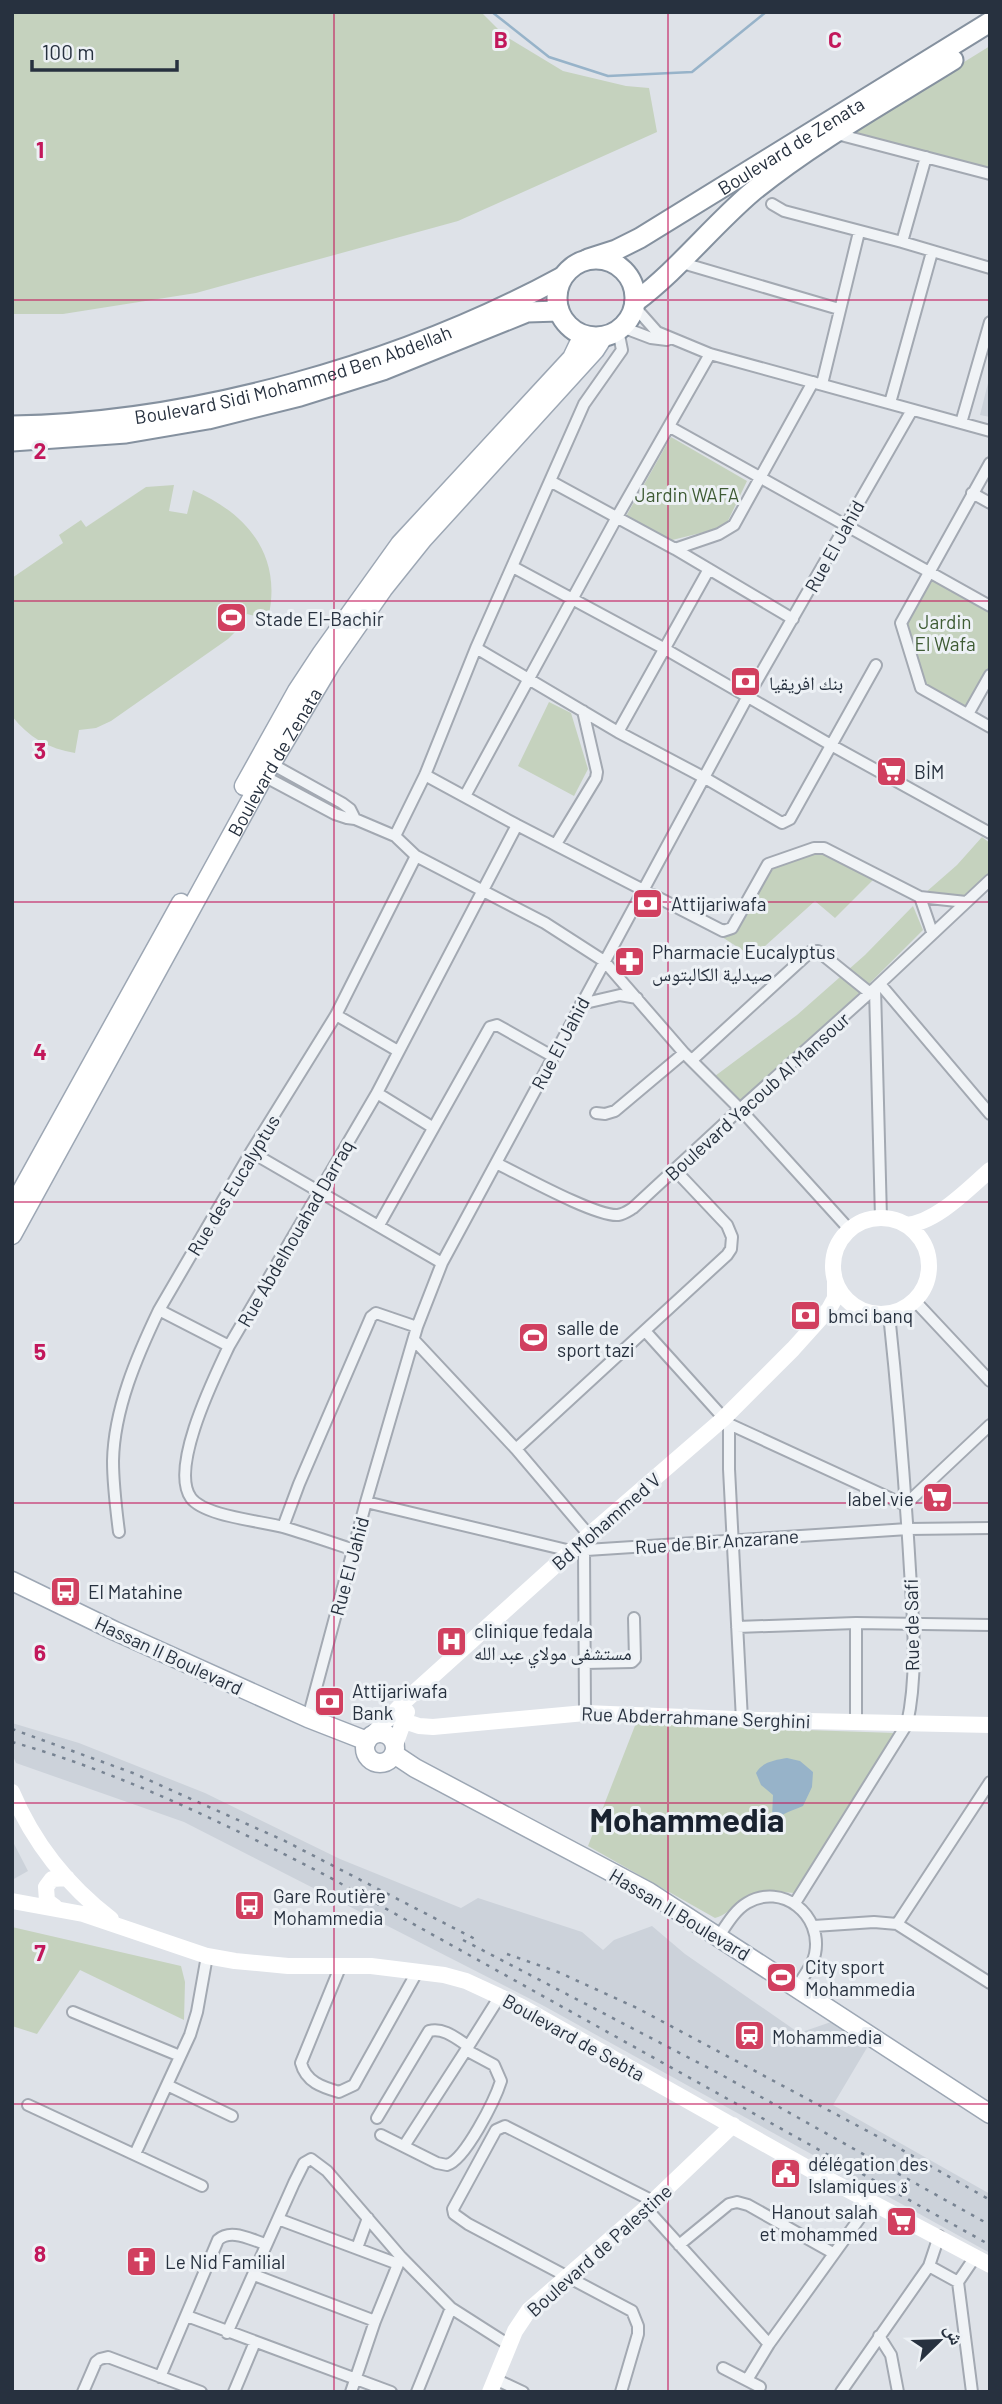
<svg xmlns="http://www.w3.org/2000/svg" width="1002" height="2404" viewBox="0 0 1002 2404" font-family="Barlow,'Noto Naskh Arabic',sans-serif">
<rect width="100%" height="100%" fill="#dee2e8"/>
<path fill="#ccd2da" d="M990,375V417L980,415Z
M12,1723L79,1743L205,1793L340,1859L461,1908L478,1898L582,1932L603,1950L614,1940L652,1926L685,1954L799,2033L831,2022L868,2046L833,2105L990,2194V2253L544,2006L184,1822L16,1763L12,1754Z
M12,1840L28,1871L12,1880Z"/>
<path fill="#c5d2be" d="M12,12H481L505,36L563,71L626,86L649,88L657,132L458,221L196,293L63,314H12Z
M990,46V173L849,133Z
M671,437L747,481L725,527L668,541L625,518Z
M174,485L169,511L187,514L193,490C248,514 283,556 268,619L247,614L240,627L228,639L111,721L96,728L79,730L75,753C49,749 28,737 12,716V578L63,543L59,535L81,520L86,527L146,487Z
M930,572L990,606V675L968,714L916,680L895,625Z
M549,702L571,713L588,769L574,796L518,766Z
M982,837L990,843V872L964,896L925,893L957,865Z
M831,845L876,877L835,918L815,901L753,957L722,937L763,868Z
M913,906L923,930L867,986L738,1103L711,1079L797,1015L865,955Z
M638,1718L751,1728L895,1733L794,1893C774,1891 756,1889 739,1902C730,1909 726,1915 715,1918L588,1846Z
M12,1927L181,1966L185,1982L184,2020L80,1970L37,2034L12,2026Z"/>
<path fill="#97b3c9" d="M787,1758L800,1761L813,1772L812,1787L803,1806C794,1810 781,1813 777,1821L772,1817L773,1795L761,1785L756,1773C762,1762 775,1760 787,1758Z"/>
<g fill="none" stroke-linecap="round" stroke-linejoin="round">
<path stroke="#97b3c9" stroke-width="2.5" d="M492,12L549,57L608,76L692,72L766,12"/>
<defs>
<path id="street" d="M837,134L990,174
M772,204L784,211L902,242L990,268
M902,242L926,157
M679,262L839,309
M634,306L657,332L710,354L990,431
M622,327L651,338L667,340
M618,330L622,350L584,404L476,648L425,775L395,836L416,856L545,923L604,961L684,1053L740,1109L849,1229
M822,384L859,232
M890,403L932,252
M961,423L990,322
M670,427L990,606
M990,463L901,623L921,688L990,727
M550,481L675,549L793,619
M972,493L990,503
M675,549L719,534L734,525L813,382
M513,567L665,649L831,745L990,833
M476,648L618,732L705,778L782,823L790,819L876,665
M968,714L990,675
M618,732L709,569
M268,762L342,803L350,809L355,819
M262,775L335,814L347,818L355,819L395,836
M425,775L517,825L723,931L732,928L768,864L814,848H824L920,897
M465,796L617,517L710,354
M556,844L596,778L597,772L583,711
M932,932L920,897L966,902
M880,984L990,1114
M875,988L881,1218
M581,1004L620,995L637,998
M336,1015L398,1051
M692,1060L810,952L818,951L870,993
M377,1093L432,1127
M596,1113L605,1114L615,1111L684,1053
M251,1152L442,1263
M496,1163C519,1174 596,1217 618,1215C624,1214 628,1211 633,1208L740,1109L875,988L990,880
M379,1225L490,1027L497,1025L552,1056
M915,1301L990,1381
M159,1310L229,1346
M646,1332L729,1424V1469L742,1720
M414,1340L516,1449L589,1535
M729,1424L905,1505L990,1425
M516,1449L727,1255L731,1249L732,1237L727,1225L675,1170
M366,1502L571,1551L908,1529L990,1528
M283,1527L299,1484L371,1317L376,1313L417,1327
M119,1532C116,1508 113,1485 113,1461C114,1409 137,1356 159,1310L251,1152L336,1015L416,856
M354,1550C330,1542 307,1534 283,1527C261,1521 204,1516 191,1498C169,1468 215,1376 229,1346L377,1093L517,825
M584,1550L585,1713
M737,1627L856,1623L990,1625
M585,1663L632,1662L635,1659L634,1618
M308,1718L366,1502L417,1327L442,1263L748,696L912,410
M856,1722V1623
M795,1903L907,1724C918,1675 913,1620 910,1570C905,1485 898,1399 889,1314
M897,1924L990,1782
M814,1926L874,1922L897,1924L990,1983
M719,1936C727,1924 735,1910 747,1903C782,1882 823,1915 815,1954C813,1965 803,1977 797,1987
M341,1965L301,2063C306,2082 322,2087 339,2092L354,2085L417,1972
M73,2012L180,2056
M167,2085L232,2116
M28,2105L202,2186
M377,2118L429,2031C443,2027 456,2038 468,2046
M381,2135L437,2163L447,2165C465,2160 495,2100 501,2081L494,2065L466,2050L500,1996
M404,2146L466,2050
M135,2154L190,2035L197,2012L207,1956
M646,2208L769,2344
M278,2219L398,2264
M679,2245L729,2204L737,2202L748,2205L833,2253
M357,2248L368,2218
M929,2266L958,2282
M254,2275L375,2321
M187,2316L391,2392
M227,2333L294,2183L304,2163L311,2159L327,2171L401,2257L451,2308L509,2345
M879,2336L891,2355L898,2392
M723,2368L760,2387
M160,2377L218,2240C231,2228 251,2240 266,2244
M495,2379L523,2392
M747,2380L769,2344L872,2201
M83,2392L96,2362L100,2359L108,2357L201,2392
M234,2392L255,2342
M351,2392L375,2321L401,2257
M417,2392L451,2308
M621,2392L638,2334V2326L632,2311L468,2224L454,2214L453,2209L496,2130L505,2126L653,2201
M841,2392L929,2266L939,2236
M972,2392L958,2282L975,2257"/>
<g id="primary">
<path d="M244,786L297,691L322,653L400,544L572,358L583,335"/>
<path d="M12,1208L181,903"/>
<path id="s1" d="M12,1235L264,776L332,662L383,589L423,539L595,350L604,336"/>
<path d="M12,1581L115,1631L308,1718L367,1741"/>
<circle cx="380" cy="1748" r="15"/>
<path d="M394,1754L415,1768L649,1892L990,2114"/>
</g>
<g id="highway">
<circle cx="596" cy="298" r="39"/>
<path id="s2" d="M588,259L616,250L640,238L990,22"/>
<path d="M635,302C678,270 711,227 752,192C812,143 887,101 953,60"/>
<path id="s3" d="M12,426C194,423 402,364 562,277"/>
<path d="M12,441L126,433L208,419L300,396L383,370L527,312L559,311"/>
</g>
</defs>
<use href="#street" stroke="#a3a9b2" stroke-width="14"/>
<use href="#primary" stroke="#9da7b4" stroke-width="21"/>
<use href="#highway" stroke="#85919f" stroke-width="23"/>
<use href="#street" stroke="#f0f3f6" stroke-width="10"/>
<path stroke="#fff" stroke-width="16" d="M833 1266a48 48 0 1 1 96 0a48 48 0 1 1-96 0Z
M906,1225C936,1223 968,1189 990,1170
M404,1721L419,1726L433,1727L585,1713L758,1720L990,1725
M373,1734L406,1700L589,1535L723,1419L793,1349L829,1309L835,1298V1281
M395,1745L407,1712
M12,1792C33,1842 68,1886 111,1919
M12,1901L83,1914L207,1956L235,1961L288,1966H371L444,1975L466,1981L520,2006L820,2175L990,2265
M55,1907L47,1901L46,1887L52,1879L67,1878
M490,2392L515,2331L529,2310L646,2208L733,2125"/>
<use href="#primary" stroke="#fff" stroke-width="18"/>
<use href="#highway" stroke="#fff" stroke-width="19"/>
<path stroke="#778392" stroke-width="2.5" stroke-dasharray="3.5 7" stroke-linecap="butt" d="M12,1729L133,1773L285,1841L477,1940
M12,1742C122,1773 228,1825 329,1877L990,2245
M463,1940L720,2074L990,2225
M507,1954L558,1972L637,2008L888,2142L990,2200"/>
</g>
<path fill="none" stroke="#c2185b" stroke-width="2" stroke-opacity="0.55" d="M334,12V2392M668,12V2392M12,300H990M12,601H990M12,902H990M12,1202H990M12,1503H990M12,1803H990M12,2104H990"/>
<defs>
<symbol id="stadium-square" viewBox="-11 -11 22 22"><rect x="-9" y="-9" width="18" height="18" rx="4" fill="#d13f5f" stroke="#edf1f5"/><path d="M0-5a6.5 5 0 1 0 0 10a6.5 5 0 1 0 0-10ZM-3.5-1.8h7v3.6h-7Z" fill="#fff"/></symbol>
<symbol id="bank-square" viewBox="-11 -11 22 22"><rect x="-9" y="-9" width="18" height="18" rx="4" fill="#d13f5f" stroke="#edf1f5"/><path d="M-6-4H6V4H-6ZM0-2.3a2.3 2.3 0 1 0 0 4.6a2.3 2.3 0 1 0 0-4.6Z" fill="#fff"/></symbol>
<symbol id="supermarket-square" viewBox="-11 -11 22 22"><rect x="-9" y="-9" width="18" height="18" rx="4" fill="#d13f5f" stroke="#edf1f5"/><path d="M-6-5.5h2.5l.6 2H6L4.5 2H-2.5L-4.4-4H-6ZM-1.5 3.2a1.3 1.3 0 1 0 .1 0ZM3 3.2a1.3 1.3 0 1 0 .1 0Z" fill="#fff"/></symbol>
<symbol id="pharmacy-square" viewBox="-11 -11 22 22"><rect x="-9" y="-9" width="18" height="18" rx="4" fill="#d13f5f" stroke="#edf1f5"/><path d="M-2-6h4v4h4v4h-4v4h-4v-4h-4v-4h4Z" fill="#fff"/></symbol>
<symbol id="bus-square" viewBox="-11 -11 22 22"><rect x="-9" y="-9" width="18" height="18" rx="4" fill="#d13f5f" stroke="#edf1f5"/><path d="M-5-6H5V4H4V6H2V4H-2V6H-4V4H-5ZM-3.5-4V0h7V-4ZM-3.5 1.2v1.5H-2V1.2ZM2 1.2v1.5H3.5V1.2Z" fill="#fff"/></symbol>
<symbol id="hospital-square" viewBox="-11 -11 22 22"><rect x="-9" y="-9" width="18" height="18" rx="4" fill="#d13f5f" stroke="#edf1f5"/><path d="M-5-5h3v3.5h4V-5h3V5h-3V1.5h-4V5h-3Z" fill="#fff"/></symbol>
<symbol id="station-square" viewBox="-11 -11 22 22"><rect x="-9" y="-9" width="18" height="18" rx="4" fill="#d13f5f" stroke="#edf1f5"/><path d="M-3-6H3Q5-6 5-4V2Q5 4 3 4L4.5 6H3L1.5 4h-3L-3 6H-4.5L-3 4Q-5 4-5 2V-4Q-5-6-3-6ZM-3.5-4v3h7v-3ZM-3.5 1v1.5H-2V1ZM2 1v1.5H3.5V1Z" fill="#fff"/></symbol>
<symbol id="civic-square" viewBox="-11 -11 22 22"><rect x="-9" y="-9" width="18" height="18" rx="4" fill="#d13f5f" stroke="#edf1f5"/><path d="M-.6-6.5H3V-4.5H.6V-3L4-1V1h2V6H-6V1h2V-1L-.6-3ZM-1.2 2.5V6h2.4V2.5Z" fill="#fff"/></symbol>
<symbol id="church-square" viewBox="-11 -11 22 22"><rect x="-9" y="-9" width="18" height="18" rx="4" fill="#d13f5f" stroke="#edf1f5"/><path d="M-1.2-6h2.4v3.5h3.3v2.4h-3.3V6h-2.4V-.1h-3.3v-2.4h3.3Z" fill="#fff"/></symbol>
</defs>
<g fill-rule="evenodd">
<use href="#stadium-square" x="214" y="600" width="35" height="35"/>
<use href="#bank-square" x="728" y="664" width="35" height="35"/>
<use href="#supermarket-square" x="874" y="754" width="35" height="35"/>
<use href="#bank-square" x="630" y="886" width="35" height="35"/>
<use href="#pharmacy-square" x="612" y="944" width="35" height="35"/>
<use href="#bank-square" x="788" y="1298" width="35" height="35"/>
<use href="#stadium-square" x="516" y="1320" width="35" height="35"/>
<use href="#supermarket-square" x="920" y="1480" width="35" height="35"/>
<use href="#bus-square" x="48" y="1574" width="35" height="35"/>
<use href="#hospital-square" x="434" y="1624" width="35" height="35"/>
<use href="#bank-square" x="312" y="1684" width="35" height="35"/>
<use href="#bus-square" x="232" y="1888" width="35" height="35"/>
<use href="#stadium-square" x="764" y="1960" width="35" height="35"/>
<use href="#station-square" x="732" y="2018" width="35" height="35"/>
<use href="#civic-square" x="768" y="2156" width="35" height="35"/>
<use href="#supermarket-square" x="884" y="2204" width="35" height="35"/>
<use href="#church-square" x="124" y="2244" width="35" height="35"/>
</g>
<g text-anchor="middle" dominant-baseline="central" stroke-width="6" stroke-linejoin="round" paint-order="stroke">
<g font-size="19" fill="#27313f" stroke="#edf1f5">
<text stroke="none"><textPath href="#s2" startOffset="233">Boulevard de Zenata</textPath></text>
<text stroke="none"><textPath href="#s3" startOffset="287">Boulevard Sidi Mohammed Ben Abdellah</textPath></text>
<text transform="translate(834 546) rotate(-61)">Rue El Jahid</text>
<text stroke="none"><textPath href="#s1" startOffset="541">Boulevard de Zenata</textPath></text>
<text transform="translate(560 1043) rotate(-62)">Rue El Jahid</text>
<text transform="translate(757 1096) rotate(-42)">Boulevard Yacoub Al Mansour</text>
<text transform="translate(233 1185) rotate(-59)">Rue des Eucalyptus</text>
<text transform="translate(295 1233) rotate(-60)">Rue Abdelhouahad Darraq</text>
<text transform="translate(606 1521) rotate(-41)">Bd Mohammed V</text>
<text transform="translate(717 1541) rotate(-4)">Rue de Bir Anzarane</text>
<text transform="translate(349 1566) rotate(-75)">Rue El Jahid</text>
<text transform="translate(911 1625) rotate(-91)">Rue de Safi</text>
<text transform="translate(169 1655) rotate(25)">Hassan II Boulevard</text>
<text transform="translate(696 1717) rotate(2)">Rue Abderrahmane Serghini</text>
<text transform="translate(680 1914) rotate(31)">Hassan II Boulevard</text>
<text transform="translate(574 2037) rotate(29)">Boulevard de Sebta</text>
<text transform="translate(599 2250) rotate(-42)">Boulevard de Palestine</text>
</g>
<g font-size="19" fill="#3e5b34" stroke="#edf1f5">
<text x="687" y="494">Jardin WAFA</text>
<text x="945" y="621">Jardin<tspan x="945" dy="22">El Wafa</tspan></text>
</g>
<g font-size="19" fill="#27313f" stroke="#edf1f5" text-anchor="start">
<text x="255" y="618">Stade El-Bachir</text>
<text x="769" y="682">بنك افريقيا</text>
<text x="914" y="771">BİM</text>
<text x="671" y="903">Attijariwafa</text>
<text x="652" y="951">Pharmacie Eucalyptus<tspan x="652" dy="22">صيدلية الكالبتوس</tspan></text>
<text x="828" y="1315">bmci banq</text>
<text x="557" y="1327">salle de<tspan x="557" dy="22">sport tazi</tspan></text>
<text x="914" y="1498" text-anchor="end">label vie</text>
<text x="88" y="1591">El Matahine</text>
<text x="474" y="1630">clinique fedala<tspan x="474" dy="22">مستشفى مولاي عبد الله</tspan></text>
<text x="352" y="1690">Attijariwafa<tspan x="352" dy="22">Bank</tspan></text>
<text x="273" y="1895">Gare Routière<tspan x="273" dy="22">Mohammedia</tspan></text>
<text x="805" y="1966">City sport<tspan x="805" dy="22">Mohammedia</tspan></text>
<text x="772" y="2036">Mohammedia</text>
<text x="808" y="2163">délégation des<tspan x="808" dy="22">Islamiques ة</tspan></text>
<text x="878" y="2211" text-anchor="end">Hanout salah<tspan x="878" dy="22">et mohammed</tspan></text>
<text x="165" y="2261">Le Nid Familial</text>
</g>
<g font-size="33" font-weight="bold" fill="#19222f" stroke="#edf1f5">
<text x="687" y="1819">Mohammedia</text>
</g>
</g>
<g font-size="23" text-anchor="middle" font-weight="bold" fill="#c2185b" stroke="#edf1f5" stroke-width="6" stroke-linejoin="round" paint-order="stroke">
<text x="501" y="48">B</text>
<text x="835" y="48">C</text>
<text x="40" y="158">1</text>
<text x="40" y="459">2</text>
<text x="40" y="759">3</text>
<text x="40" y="1060">4</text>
<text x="40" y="1360">5</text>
<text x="40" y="1661">6</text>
<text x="40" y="1961">7</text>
<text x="40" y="2262">8</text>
</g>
<rect width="1002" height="2404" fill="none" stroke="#27313f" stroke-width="28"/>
<g transform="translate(939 2341) rotate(67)" stroke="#edf1f5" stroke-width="5" paint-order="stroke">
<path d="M0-5L12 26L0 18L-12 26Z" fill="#27313f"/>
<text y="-10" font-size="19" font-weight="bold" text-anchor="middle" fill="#27313f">ش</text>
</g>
<path d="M32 60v10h145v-10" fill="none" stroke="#27313f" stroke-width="3.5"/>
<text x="42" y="60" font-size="21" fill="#27313f" stroke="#edf1f5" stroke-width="5" paint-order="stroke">100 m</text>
</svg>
